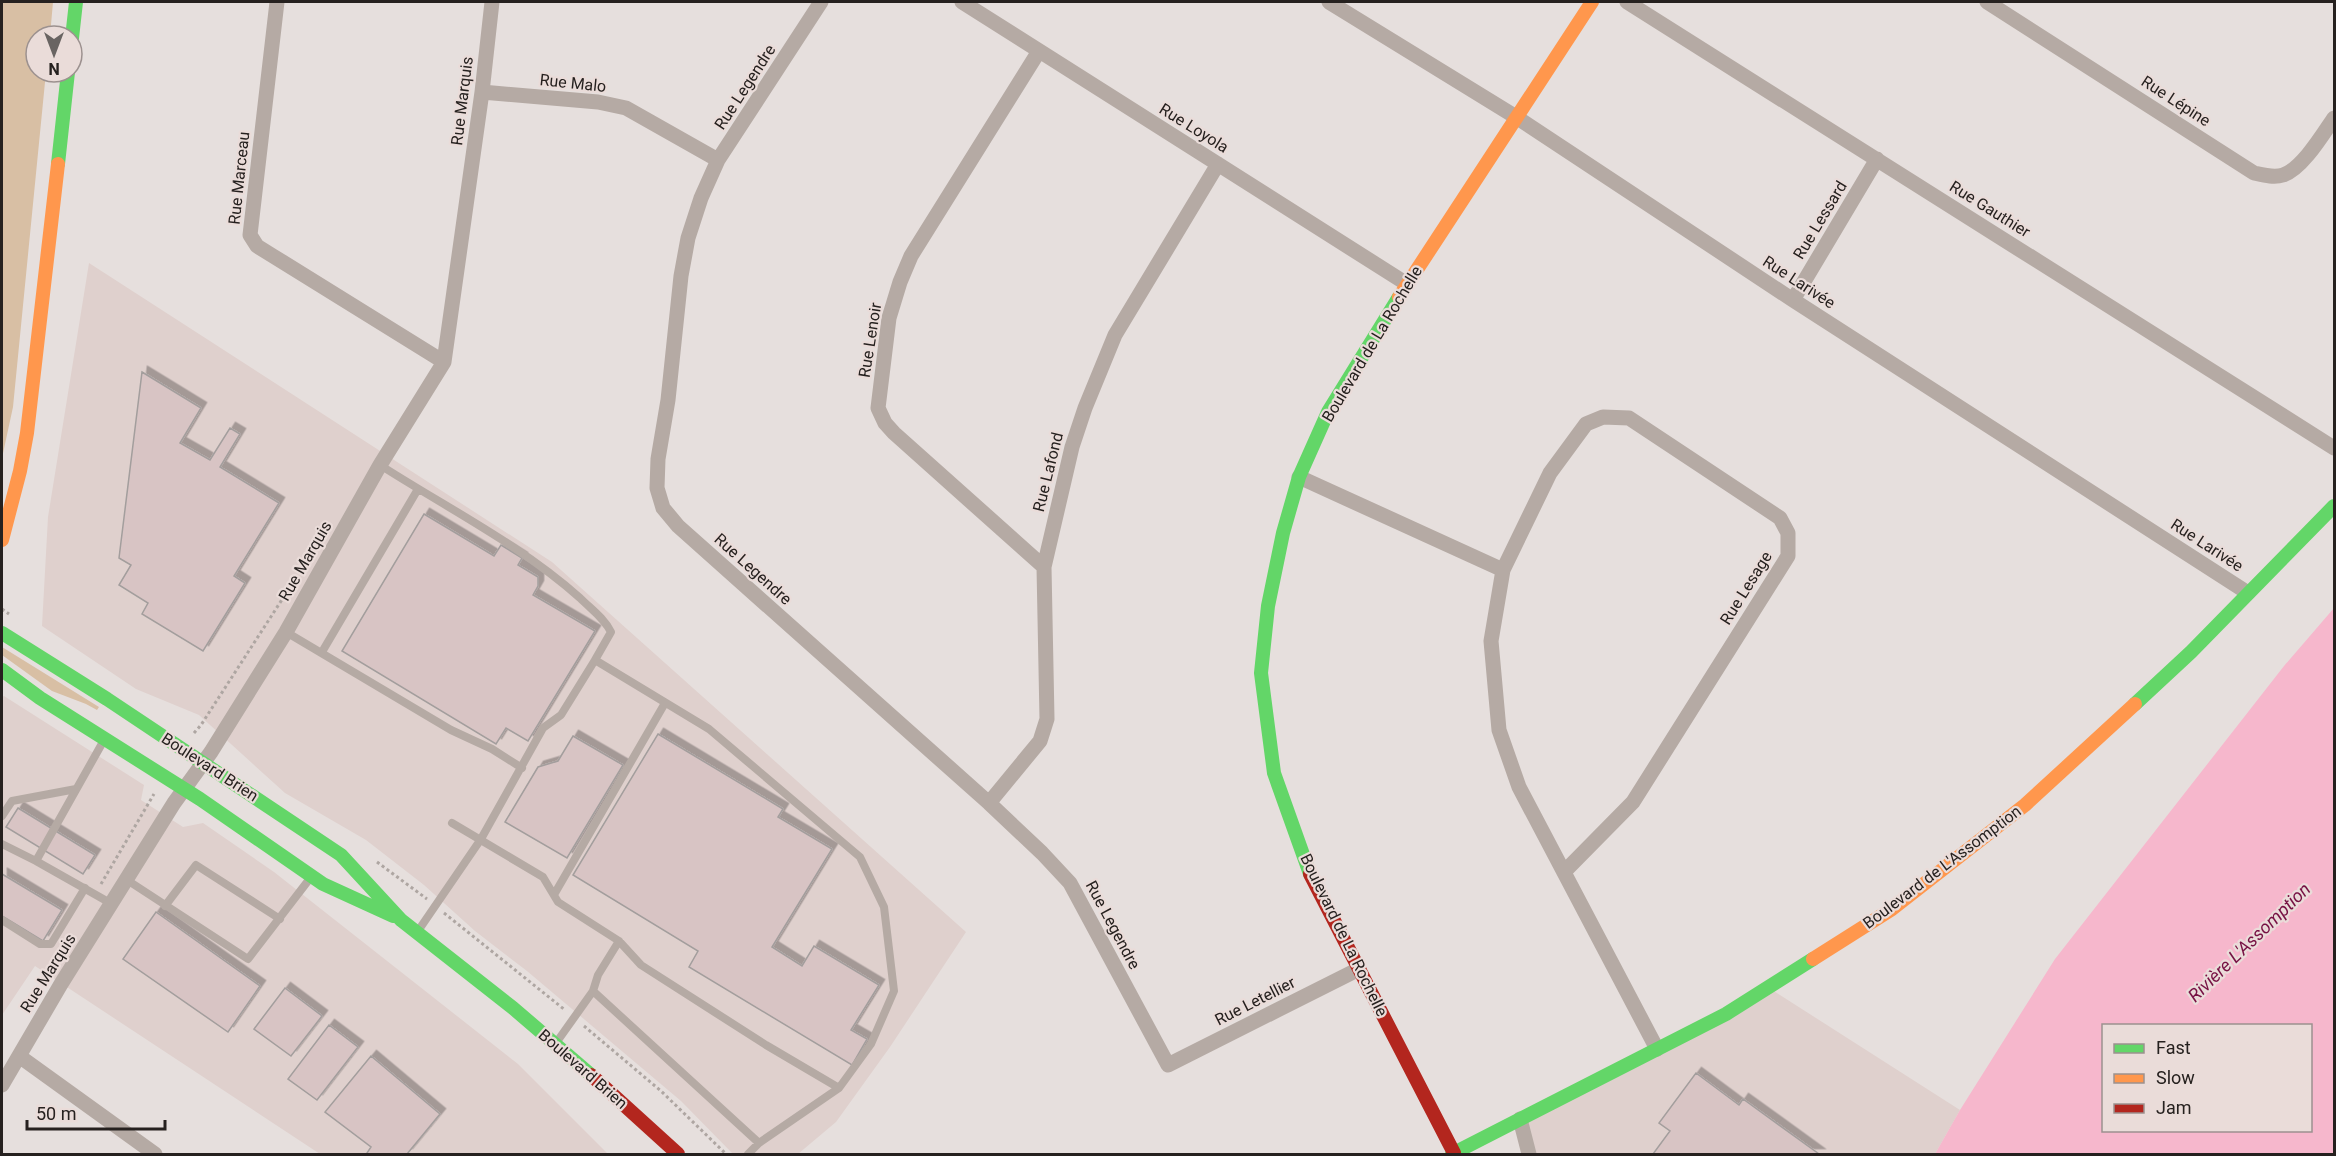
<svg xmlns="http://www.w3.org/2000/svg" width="2336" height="1156" viewBox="0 0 2336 1156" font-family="Roboto,sans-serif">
<defs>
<filter id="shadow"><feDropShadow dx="5.5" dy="-5.5" stdDeviation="0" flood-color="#0004"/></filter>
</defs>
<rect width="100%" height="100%" fill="#e6dfdd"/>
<path fill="#dfd0cd" d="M89,263L552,562L966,932L890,1047L836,1122L798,1154H733L681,1101L527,971L475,931L424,885L366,840L285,793L199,715L136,689L42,626L48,517Z
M4,696L144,785L141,800L183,827L203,823L274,872L518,1064L608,1154H320L35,966L2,1015V697Z
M1769,988L1960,1110L1935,1154H1529L1520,1119Z"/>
<path fill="#d8bfa4" d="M2,2H53L50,36H36V72H46L13,407L2,458Z
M2,647L99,707L97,710L86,704L52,691L2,655Z"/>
<path fill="#f6b7cc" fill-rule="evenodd" d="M2334,608V1154H1935L1960,1110L2055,959L2284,666ZM2104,1026H2310V1130H2104Z"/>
<path fill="#d8c4c4" stroke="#a39e9d" stroke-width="1.5" filter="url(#shadow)" d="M142,372L201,408L180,443L210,460L230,428L240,434L220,467L279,503L234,576L245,583L203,651L142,614L148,603L119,585L131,565L119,558Z
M424,514L494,556L501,545L522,558L518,565L538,577V586L533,595L595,631L528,741L506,728L496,744L342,651Z
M658,734L783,809L778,817L832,849L772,947L802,966L814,946L879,985L851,1030L867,1039L852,1065L689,967L698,951L573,875Z
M573,736L623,765L567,858L505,822L538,767L558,761Z
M18,808L95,855L83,874L6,827Z
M2,874L62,910L43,941L2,916Z
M156,912L260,986L228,1032L123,959Z
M285,988L322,1016L291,1056L254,1029Z
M329,1025L358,1047L317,1100L288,1079Z
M371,1056L440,1114L407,1154H369L367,1153L371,1147L325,1112Z
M1696,1073L1739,1105L1743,1099L1819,1154H1653L1670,1131L1659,1123Z"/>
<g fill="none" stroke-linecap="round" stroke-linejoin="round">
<path stroke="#aea6a2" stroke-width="3" stroke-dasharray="3 3" stroke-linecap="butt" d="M2,609L9,614
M194,733L201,725L294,581
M377,862L427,899
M101,884L154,794
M444,913L565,1010
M584,1026L661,1091L726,1154"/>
<path stroke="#b5aaa4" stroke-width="8" d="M380,465C447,508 521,545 580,598C591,609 604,618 611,632L595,660
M286,632L451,730L492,749L522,768
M322,652L418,489
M104,740L36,861L112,904
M2,816L12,801L76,789
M452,823L543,877L558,902L619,941L641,965L766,1045L839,1088L759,1143L748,1154
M2,844L36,861
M127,880L248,959L311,877
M555,893L665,703
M165,906L196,865L280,919
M2,920L40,944H51L85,888
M418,931L481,839L543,728L561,715L595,660L709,729L860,857L884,907L894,991L871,1044L839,1088
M593,991L759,1143
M556,1043L593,991L598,975L619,941"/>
<path stroke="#b5aaa4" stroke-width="15" d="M277,2L250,235L257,246L273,256L444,362
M821,2L718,160L701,198L688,238L681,276L668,400L658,459L657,488L663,508L678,526L989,803L1042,853L1070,883L1168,1065L1359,969
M962,2L1407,284
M1329,2L1516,117L1793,300L2248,593
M1627,2L2334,448
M1987,2L2254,173C2263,175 2274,178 2283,175C2302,169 2323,134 2334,118
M1039,51L911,256L900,282L889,318L878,408L885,423L894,433L1044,567
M482,92L598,102L626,108L718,160
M1793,300L1877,159
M1299,477L1503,570
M989,803L1040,741L1047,719L1044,567L1072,447L1085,408L1115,335L1218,164
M1565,871L1633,802L1788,556V533L1780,518L1629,418L1603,417L1586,424L1550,473L1503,570L1491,641L1499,730L1519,787L1657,1049
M19,1056L155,1154
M2,1085L61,984L174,803L211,752L286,632L380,465L444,362L482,92L492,2
M1520,1119L1529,1154"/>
<path stroke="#63d668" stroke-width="14" d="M72,38L76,2
M58,164L68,72
M2,633L107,699L341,855L401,920L513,1008L591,1075
M2,670L40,698L200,799L323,884L393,916
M2135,704L2191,652L2334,506
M1310,874L1274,773L1261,673L1268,606L1283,533L1299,477L1328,412L1399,297
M1452,1154L1726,1014L1813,959"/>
<path stroke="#ff974d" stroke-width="14" d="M1399,297L1592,2
M2,540L20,471L27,433L58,164
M1813,959L1892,909L2025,805L2135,704"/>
<path stroke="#b3261e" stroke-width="14" d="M1310,874L1454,1153
M591,1075L678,1154"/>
</g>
<g text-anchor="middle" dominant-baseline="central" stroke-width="4.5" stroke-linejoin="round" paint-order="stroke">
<g font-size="16" fill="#26211f" stroke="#eadcd9">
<text transform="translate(573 83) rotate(6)">Rue Malo</text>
<text transform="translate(745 87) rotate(-57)">Rue Legendre</text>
<text transform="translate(462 101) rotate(-83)">Rue Marquis</text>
<text transform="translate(2176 101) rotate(33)">Rue Lépine</text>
<text transform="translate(1194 128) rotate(32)">Rue Loyola</text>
<text transform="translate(239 178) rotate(-84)">Rue Marceau</text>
<text transform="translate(1990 209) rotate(32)">Rue Gauthier</text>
<text transform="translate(1820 220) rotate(-59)">Rue Lessard</text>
<text transform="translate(1799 282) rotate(33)">Rue Larivée</text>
<text transform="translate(870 340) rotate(-81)">Rue Lenoir</text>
<text transform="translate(1372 344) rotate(-59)">Boulevard de La Rochelle</text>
<text transform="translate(1048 472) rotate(-76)">Rue Lafond</text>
<text transform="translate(2207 545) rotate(33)">Rue Larivée</text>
<text transform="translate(305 561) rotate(-60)">Rue Marquis</text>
<text transform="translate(753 569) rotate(42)">Rue Legendre</text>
<text transform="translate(1746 588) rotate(-58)">Rue Lesage</text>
<text transform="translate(210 767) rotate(33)">Boulevard Brien</text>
<text transform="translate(1942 867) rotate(-37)">Boulevard de L'Assomption</text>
<text transform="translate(1113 925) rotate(62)">Rue Legendre</text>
<text transform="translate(1344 935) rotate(64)">Boulevard de La Rochelle</text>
<text transform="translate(48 973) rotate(-58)">Rue Marquis</text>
<text transform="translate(1255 1001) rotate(-27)">Rue Letellier</text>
<text transform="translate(583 1069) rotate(41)">Boulevard Brien</text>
</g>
<g font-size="18" font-style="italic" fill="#771244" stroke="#eadcd9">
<text transform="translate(2249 942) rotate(-44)">Rivière L'Assomption</text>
</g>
</g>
<rect width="2336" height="1156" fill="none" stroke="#26211f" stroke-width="6"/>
<rect x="2102" y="1024" width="210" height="108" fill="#eadcd9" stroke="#9c918f" stroke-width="1.5"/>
<rect x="2114" y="1044" width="30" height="9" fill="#63d668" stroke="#9c918f" stroke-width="1.5"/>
<text x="2156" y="1054" font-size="18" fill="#26211f">Fast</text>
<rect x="2114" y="1074" width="30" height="9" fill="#ff974d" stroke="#9c918f" stroke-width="1.5"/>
<text x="2156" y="1084" font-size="18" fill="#26211f">Slow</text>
<rect x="2114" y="1104" width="30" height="9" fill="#b3261e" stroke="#9c918f" stroke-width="1.5"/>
<text x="2156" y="1114" font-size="18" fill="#26211f">Jam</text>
<g transform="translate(54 54) rotate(180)"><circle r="28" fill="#eadcd9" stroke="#9c918f" stroke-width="1.5"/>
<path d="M0-4.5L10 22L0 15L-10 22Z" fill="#696462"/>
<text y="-9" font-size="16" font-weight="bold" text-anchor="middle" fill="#26211f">N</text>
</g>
<path d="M27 1120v9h138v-9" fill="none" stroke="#26211f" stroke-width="3"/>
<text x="36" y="1120" font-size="18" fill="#26211f" stroke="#eadcd9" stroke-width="4.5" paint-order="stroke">50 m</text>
</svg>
